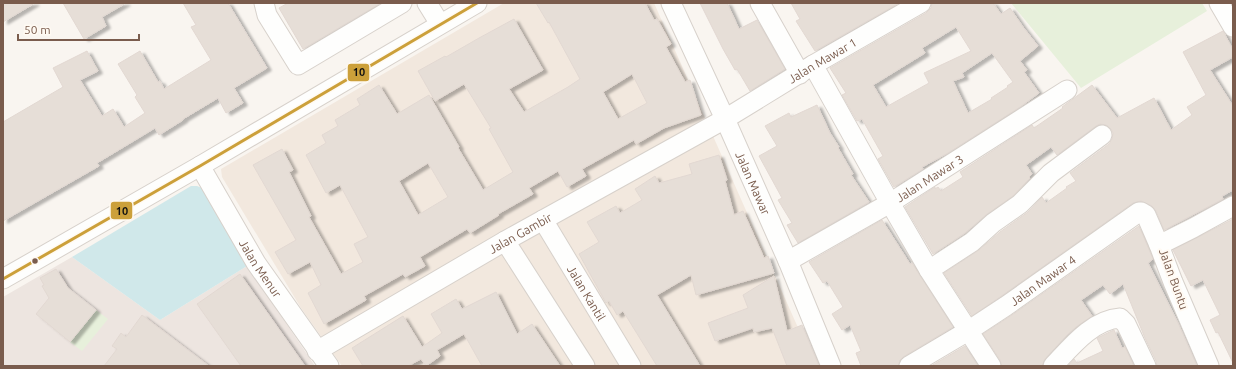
<svg xmlns="http://www.w3.org/2000/svg" width="1236" height="369" viewBox="0 0 1236 369" font-family="Ubuntu,sans-serif">
<defs>
<filter id="shadow"><feDropShadow dx="4.5" dy="2.5" stdDeviation="1" flood-color="#0004"/></filter>
</defs>
<rect width="100%" height="100%" fill="#f9f5f0"/>
<path fill="#f2e8de" d="M504,3H654L815,366H342L301,308L222,177L221,169Z"/>
<path fill="#ede5e0" d="M72,257L160,320L247,266L315,366H3V297Z"/>
<path fill="#e7f0db" d="M1011,3H1202L1207,11L1081,88Z
M96,310L108,319L82,351L70,342Z"/>
<path fill="#d0e8ea" d="M191,186H197L202,188L247,266L160,320L72,257Z"/>
<path fill="#e6ded7" stroke="#e2d8d2" fill-rule="evenodd" filter="url(#shadow)" d="M3,3H35L3,22Z
M63,3H126L102,17L106,26L84,39Z
M183,3H228L267,68L234,88L243,103L226,113L218,98L183,119V120L159,135L155,128L97,163L99,166L3,221V122L63,87L53,68L87,51L98,71L80,80L102,116L113,109L124,127L145,113L135,97L137,95L118,64L140,51L158,82L160,81L164,89L211,60L191,27L196,25Z
M288,3H381L303,49L279,8Z
M536,3H645L654,20L657,19L671,44L666,47L685,82L690,80L701,115L664,128L636,144L634,140L582,169L586,176L567,187L558,171L529,188L533,194L498,214L499,215L470,233L467,229L420,257L425,266L405,277L403,274L364,296L366,300L324,324L308,293L321,285L310,262L288,274L275,252L296,240L253,165L282,149L293,170L289,172L311,216L309,217L341,274L363,262L354,244L368,237L340,185L326,193L306,155L326,143L322,135L338,126L335,120L360,105L357,99L379,85L397,114L429,95L459,147L458,148L483,190L513,172L489,129L491,128L464,84L435,101L418,71L445,56L446,57L479,38L514,19L543,70L509,89L524,112L568,87L580,79L549,22L548,23ZM632,74L647,103L618,119L603,92ZM428,163L448,197L418,215L399,181Z
M700,3H727L739,29L757,20L785,69L750,91L737,69L735,70L723,49Z
M791,3H899L815,51L796,21L800,19Z
M932,3H993L1001,14L1010,8L1023,27L1038,46L1020,61L1027,70L1024,72L1039,93L1020,107L948,153L922,167L923,169L894,187L878,159L883,156L862,119L857,121L842,95L846,93L830,68L926,13L931,8ZM956,27L971,51L924,73L929,83L886,107L873,85L925,53L922,48ZM992,53L1013,82L1007,86L1008,87L991,98L992,99L968,113L953,81L964,77L962,73Z
M1223,31L1233,50V57L1210,70L1233,106V190L1222,196L1223,199L1164,230L1156,211L1152,206L1141,201L1133,203L1000,297L972,316L944,273L979,250L1000,232L1028,212L1042,197L1046,203L1067,188L1066,187L1076,181L1070,173L1109,144L1112,139L1113,133L1111,129L1106,125L1100,124L1096,126L1057,155L1051,147L1026,165L1032,174L1029,177L1030,178L1013,196L987,214L965,233L933,254L905,207L935,187V189L938,187L941,191L963,177L960,172L1032,125L1034,128L1063,108L1062,107L1092,85L1117,118L1154,98L1171,130L1192,115L1187,107L1206,95L1183,52Z
M817,105L830,133L839,147L838,148L853,174L851,175L869,202L798,243L787,225L792,223L778,200L782,198L759,156L777,146L765,126L789,113L791,117Z
M719,155L727,180L725,181L734,215L743,211L764,258L768,256L774,273L696,295L691,275L657,295L700,366H657L623,311L617,315L609,301L606,303L579,254L599,242L587,222L616,206L620,213L642,200L635,189L655,176L659,183L692,174L689,164Z
M1233,219V363L1218,332L1216,333L1210,320L1220,315L1203,280L1191,286L1173,250Z
M882,220L910,264L912,263L953,327L903,357L900,360L898,366H861L856,353L861,351L850,325L842,330L832,314L843,307L827,281L823,283L809,262Z
M1139,226L1153,259L1148,263L1178,323L1197,366H1157L1156,361L1145,338L1123,284L1110,294L1103,285L1081,300L1092,316L1076,327L1067,335L1045,359L1042,366H1002L1000,360L983,334L1012,315Z
M56,269L68,288L96,310L70,342L36,314L49,298L42,286L44,285L40,278Z
M240,274L305,366H241L197,304Z
M774,276L787,331L802,325L819,366H787L772,328L754,332L753,328L715,341L708,323L748,308L743,295Z
M496,292L517,334L532,324L560,366H482L464,334L437,350L440,356L426,366L421,359L408,366H363L352,348L403,316L422,347L442,333L431,314L456,299L462,309Z
M142,315L209,366H104L117,349L112,346L121,333L126,337Z
M1114,330L1122,348L1125,347L1134,366H1068L1074,359L1077,363L1103,351L1097,338Z
M965,346L978,366H931Z"/>
<g fill="none" stroke-linecap="round" stroke-linejoin="round">
<defs>
<g id="minor">
<path d="M264,3L267,15L298,65L402,3"/>
<path d="M427,3L440,24"/>
<path id="s1" d="M671,3L725,119L788,261L831,366"/>
<path d="M760,3L800,74"/>
<path d="M1219,3L1233,27"/>
<path d="M813,65L890,203L929,270"/>
<path id="s2" d="M200,166L256,263L329,366"/>
<path id="s3" d="M543,220L631,366"/>
<path d="M505,241L585,366"/>
<path id="s4" d="M788,261L890,203L1067,90"/>
<path d="M3,279L200,166L477,3"/>
<path id="s5" d="M317,351L505,241L725,119L813,65L921,3"/>
<path id="s6" d="M909,366L968,331L1006,306L1139,212H1141L1146,215L1159,245"/>
<path d="M991,366L929,270L972,242L993,223L1020,204L1051,173L1102,135"/>
<path d="M1053,366C1071,347 1092,320 1120,318L1126,324L1146,366"/>
<path d="M1209,366L1173,282L1159,245L1193,228L1233,206"/>
</g>
</defs>
<use href="#minor" stroke="#d7d1cb" stroke-width="21"/>
<use href="#minor" stroke="#fefefd" stroke-width="19"/>
<defs>
<path id="bus-1" d="M3,279L200,166L477,3"/>
</defs>
<use href="#bus-1" stroke="#fffaf3" stroke-width="6"/>
<use href="#bus-1" stroke="#cca03a" stroke-width="3"/>
</g>
<circle fill="#7a5c4d" stroke="#fffaf3" stroke-width="1.5" cx="35" cy="261" r="3.5"/>
<g text-anchor="middle" dominant-baseline="central" stroke-width="4" stroke-linejoin="round" paint-order="stroke">
<g font-size="12" fill="#7a5c4d" stroke="#fffaf3">
<text stroke="none"><textPath href="#s5" startOffset="583">Jalan Mawar 1</textPath></text>
<text stroke="none"><textPath href="#s4" startOffset="164">Jalan Mawar 3</textPath></text>
<text stroke="none"><textPath href="#s1" startOffset="198">Jalan Mawar</textPath></text>
<text stroke="none"><textPath href="#s5" startOffset="235">Jalan Gambir</textPath></text>
<text stroke="none"><textPath href="#s2" startOffset="119">Jalan Menur</textPath></text>
<text transform="translate(1174 279) rotate(70)">Jalan Buntu</text>
<text stroke="none"><textPath href="#s6" startOffset="159">Jalan Mawar 4</textPath></text>
<text stroke="none"><textPath href="#s3" startOffset="85">Jalan Kantil</textPath></text>
</g>
</g>
<g stroke="#fffaf3" stroke-width="1.5">
<rect x="347" y="63" width="23" height="19" rx="4" fill="#cca03a"/>
<rect x="110" y="201" width="23" height="19" rx="4" fill="#cca03a"/>
</g>
<g font-size="11" text-anchor="middle" font-weight="bold" fill="#111">
<text x="359" y="76">10</text>
<text x="122" y="215">10</text>
</g>
<rect width="1236" height="369" fill="none" stroke="#7a5c4d" stroke-width="8"/>
<path d="M18 34v6h121v-6" fill="none" stroke="#7a5c4d" stroke-width="2"/>
<text x="24" y="34" font-size="12" fill="#7a5c4d" stroke="#fffaf3" stroke-width="3" paint-order="stroke">50 m</text>
</svg>
